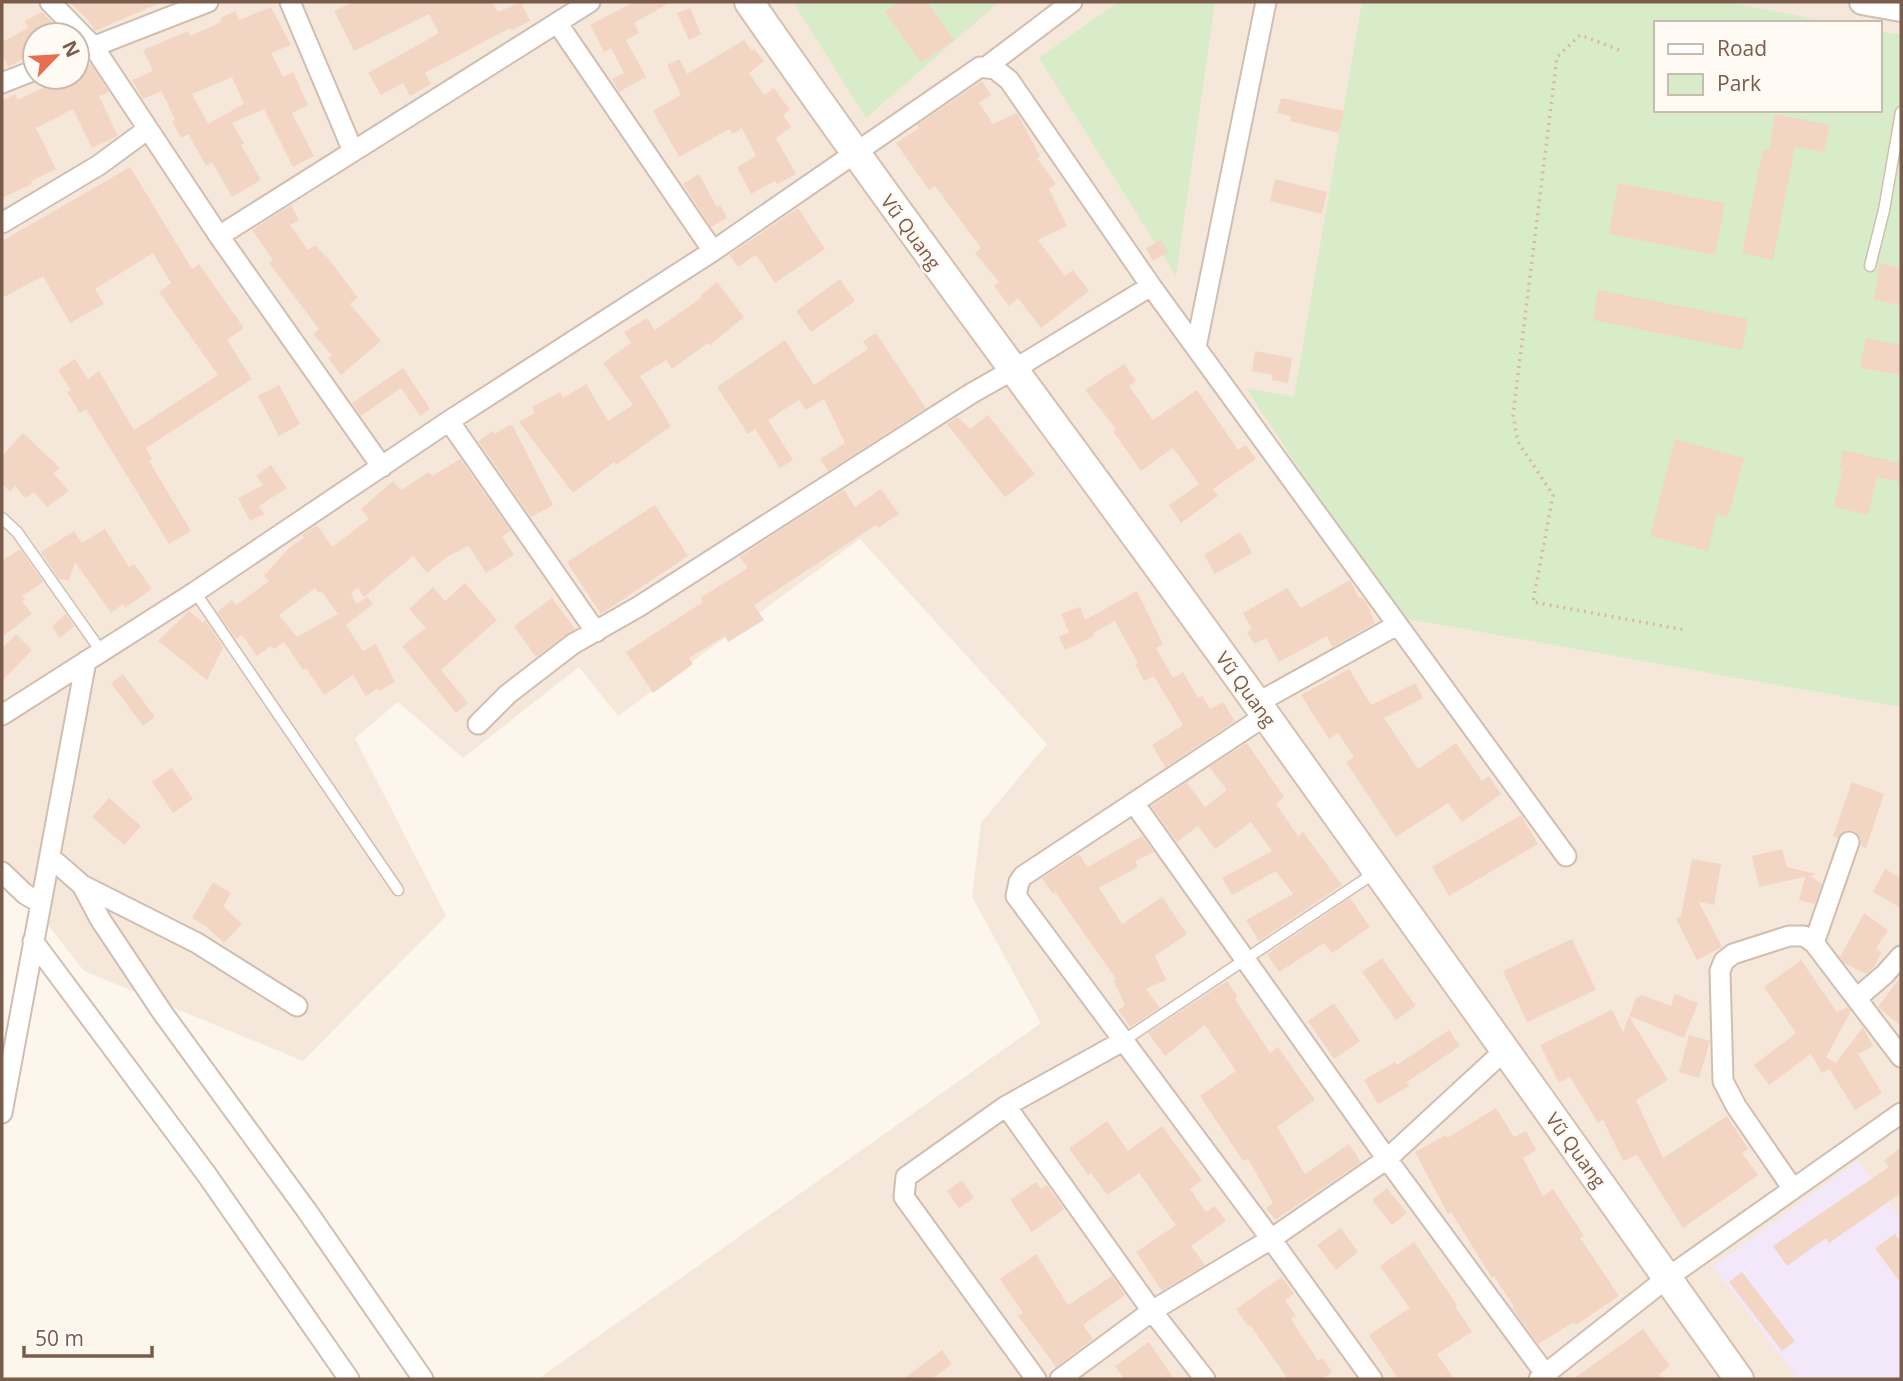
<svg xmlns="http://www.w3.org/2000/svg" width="1903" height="1381" viewBox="0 0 1903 1381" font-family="'Open Sans',sans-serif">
<rect width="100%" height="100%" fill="#fdf6ec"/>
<path fill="#f5e8da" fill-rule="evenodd" d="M2,2H1901V1379H538L1041,1023L972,897L981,823L1047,744L860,539L618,716L579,667L463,758L398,702L355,738L446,916L303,1061L84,971L2,866ZM1656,23H1880V110H1656ZM35,35H77V77H35Z"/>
<path fill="#f3e8fa" d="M1858,1161L1901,1219V1379H1798L1713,1266Z"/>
<path fill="#d8ecc9" d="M793,2H999L866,118Z
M1118,2H1215L1176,276L1039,58Z
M1362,2H1727L1836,23H1656V110H1880V31L1901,35V707L1397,617L1246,388L1294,397Z"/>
<path fill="#f3d5c3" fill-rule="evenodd" d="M69,2H162L95,31L88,20Z
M353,2H492L498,12L521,2L530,21L511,30L510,28L425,73L431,84L410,96L403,83L381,95L368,73L439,33L429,14L354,51L334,11Z
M634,2H671L634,23L639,33L626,40L646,77L619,92L612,79L624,73L611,48L604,52L590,25Z
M899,2H927L954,40L921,63L885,12Z
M271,7L291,45L271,53L283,77L293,72L308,105L292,113L314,156L293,167L264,109L232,123L244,143L241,145L261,180L232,197L212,162L206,166L188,134L181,138L172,121L175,120L162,91L143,99L132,80L153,71L143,50L188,31L190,36L221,22L220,18L235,11L239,20ZM232,77L244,104L208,124L192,94Z
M690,8L701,34L689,40L677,13Z
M42,12L50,20L56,31L47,35H35V41L28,44L33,54L8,67L2,54V42L28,28L25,21Z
M744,40L752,51L754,49L764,61L749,73L764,95L774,88L790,110L783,115L791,127L776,138L796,174L777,184L775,181L751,194L737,167L756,156L742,128L733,134L729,129L679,157L653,111L681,95L667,65L679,59L687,74Z
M91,64L109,92L99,96L118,136L92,148L73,109L36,128L56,169L31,181L32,184L2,198V101L15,94L18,100L65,77H77V71Z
M982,81L991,95L979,103L993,124L1017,113L1040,156L1037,158L1056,184L1049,189L1067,226L1038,240L1065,276L1073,270L1089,291L1041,328L1018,298L1009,306L994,286L999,282L975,253L981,248L935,186L929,190L896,143L919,128L917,125Z
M1281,98L1344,111L1339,133L1290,121L1291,116L1277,113Z
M1775,114L1830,125L1824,152L1795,147L1773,260L1742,253L1763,149L1769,150Z
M130,167L192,269L199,264L244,328L227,340L252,379L146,448L152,459L149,461L191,531L169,544L86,409L80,413L67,392L71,390L58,370L75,359L88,379L99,371L134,430L218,375L159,292L171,283L153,253L95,289L104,304L70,323L43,276L2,298V241Z
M699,174L717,207L720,205L727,218L711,227L683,184Z
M1275,179L1327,192L1322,214L1270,201Z
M1618,183L1725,203L1715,255L1609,234Z
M291,205L299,220L290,225L308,250L315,245L328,258L358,298L350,304L381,341L341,375L328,358L332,355L313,334L319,329L269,263L273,260L252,230Z
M798,208L825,249L775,283L756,255L738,267L729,255Z
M1161,240L1168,252L1153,261L1146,248Z
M1880,263L1901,268V305L1874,300Z
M840,279L855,301L811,332L796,311Z
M717,282L744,317L710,345L708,343L672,369L666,360L640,376L671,426L616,465L614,462L573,493L519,422L535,413L532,407L549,398L560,392L563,398L586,384L608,421L633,405L603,363L631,343L624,332L647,318L655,330L701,298L700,296Z
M1598,290L1748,319L1742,350L1593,320Z
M876,333L926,408L828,471L820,459L845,443L824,399L806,410L799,400L768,420L793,460L780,468L755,429L748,434L717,387L785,340L814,385L868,349L863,341Z
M1866,338L1901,345V375L1860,368Z
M1255,351L1292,358L1288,383L1272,380L1273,375L1252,371Z
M1124,364L1136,381L1129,386L1153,420L1197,390L1238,450L1246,445L1256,459L1213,489L1218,496L1181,523L1169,505L1199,484L1173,448L1141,471L1113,431L1116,429L1085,390Z
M403,368L430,409L420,416L401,388L361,416L352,403Z
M279,385L300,424L279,436L258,396Z
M988,415L1035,474L1005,497L947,424L958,417L970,429Z
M509,425L513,426L553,505L531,517L478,441L493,431L495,434Z
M23,433L60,468L53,473L69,491L47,507L34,492L25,498L15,486L10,492L2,483V456Z
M1675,439L1744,458L1728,517L1717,514L1708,551L1650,536Z
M1843,450L1901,463V482L1877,477L1868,515L1834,507L1842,469H1839Z
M460,459L511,531L502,536L514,555L486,573L469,546L448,556L427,573L413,556L364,597L358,588L351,593L356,604L368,597L373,604L346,625L363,651L376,644L395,682L379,691L378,688L366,696L353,675L324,695L306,668L303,670L284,642L274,649L271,646L257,656L242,635L236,639L217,612L232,600L236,605L269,581L264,576L289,548L304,538L302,535L317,525L332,547L369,519L361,509L393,481L401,490L429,472L432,476ZM315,588L318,592L321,591L338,614L297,637L279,615Z
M271,465L287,488L259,506L264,514L250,521L238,498L263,485L256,476Z
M881,489L899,514L878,528L876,525L754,605L764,620L728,642L725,636L689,658L693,664L653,693L626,652L703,602L700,598L748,568L740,557L782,529L844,490L855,507Z
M655,505L688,556L601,614L567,562Z
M105,529L129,567L134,564L152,589L125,608L123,604L111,613L75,562L69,581L59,579L41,552L74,531L82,543Z
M1240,532L1252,553L1215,574L1204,555Z
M20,549L43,582L22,596L25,599L22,601L32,614L2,637V561Z
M1350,580L1359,598L1362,597L1367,604L1375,623L1332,647L1327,636L1279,662L1266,638L1254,644L1247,632L1252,629L1243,613L1287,588L1301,608Z
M465,583L497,620L441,670L468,703L456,713L402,646L426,628L409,609L433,587L445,601Z
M1137,591L1163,644L1156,648L1173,678L1183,672L1198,698L1202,696L1210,709L1223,702L1235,721L1160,771L1165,767L1152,745L1183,725L1154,676L1144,681L1135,664L1138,663L1115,621L1093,633L1094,636L1065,650L1059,637L1069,632L1061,614L1080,607L1085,620Z
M552,598L575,629L578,627L536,657L514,626Z
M189,611L203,623L205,620L223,647L207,680L158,641Z
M66,614L74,626L60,638L52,626Z
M16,634L32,650L2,681V648Z
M1349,669L1371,705L1415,683L1423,698L1384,718L1418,769L1456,743L1482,781L1489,776L1501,794L1462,822L1448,803L1396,837L1346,762L1354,757L1338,733L1329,739L1301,695Z
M123,674L155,717L143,726L111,683Z
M1247,743L1284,797L1276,804L1298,836L1303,832L1342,885L1259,941L1246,920L1293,894L1276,871L1232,895L1222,878L1272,851L1251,822L1215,849L1198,826L1177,842L1151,806L1199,774L1187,783L1205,807L1227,790L1209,767Z
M172,768L193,799L173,813L152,782Z
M1852,782L1884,794L1866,848L1861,846V839L1854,831L1846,830L1838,838L1833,836Z
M109,798L141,826L124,845L92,817Z
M1521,815L1538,844L1449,896L1432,867Z
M1142,836L1154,852L1135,861L1138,867L1099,888L1122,924L1162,897L1187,934L1155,956L1166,980L1146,989L1160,1008L1130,1027L1118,1010L1125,1005L1113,980L1116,979L1055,892L1053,894L1042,878L1079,854L1088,867Z
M1782,849L1787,867L1816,874L1810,876L1822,884L1815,904L1799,900L1805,877L1759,887L1752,856Z
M1692,859L1721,864L1714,905L1699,902L1722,947L1697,960L1676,919L1681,916Z
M1885,869L1901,878V908L1873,892Z
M213,882L231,893L223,906L242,924L224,943L207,927L192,918Z
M1350,898L1370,927L1332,953L1324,943L1279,972L1267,954Z
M1864,913L1888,930L1876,949L1882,952L1873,968L1866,974L1844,963L1840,957Z
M1572,939L1596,990L1527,1022L1503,971Z
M1382,958L1416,1006L1396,1020L1362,972Z
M1801,960L1837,1012L1847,1007L1851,1011L1826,1057L1836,1063L1863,1027L1873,1046L1858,1054L1882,1093L1855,1110L1830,1070L1832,1068L1822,1073L1811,1054L1769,1085L1754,1065L1796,1033L1764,987Z
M1901,976V1026L1878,1007Z
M1227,981L1238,997L1235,999L1270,1053L1278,1047L1315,1100L1277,1127L1305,1174L1349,1144L1361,1162L1275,1220L1266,1208L1273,1203L1248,1159L1243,1161L1200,1096L1236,1071L1205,1025L1165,1056L1148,1033Z
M1675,994L1698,1003L1684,1038L1629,1016L1668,1080L1636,1100L1663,1158L1727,1116L1748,1149L1742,1153L1758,1175L1683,1228L1637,1155L1623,1161L1603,1120L1598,1123L1570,1077L1559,1083L1540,1045L1612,1010L1623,1032L1636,998L1642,995L1671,1006Z
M1334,1003L1360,1041L1334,1059L1308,1021Z
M1449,1030L1460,1046L1407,1082L1409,1086L1378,1104L1364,1080L1395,1062L1397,1065Z
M1689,1035L1710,1041L1699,1078L1679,1072Z
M1496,1108L1514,1137L1526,1131L1536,1150L1523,1158L1543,1196L1553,1189L1584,1236L1580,1238L1619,1296L1576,1325L1574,1322L1538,1344L1512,1308L1514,1307L1494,1276L1492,1278L1451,1212L1448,1214L1415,1152L1446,1135L1447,1138Z
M1107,1121L1128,1151L1162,1126L1202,1180L1190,1189L1206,1212L1215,1206L1226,1221L1191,1246L1205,1265L1162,1291L1136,1252L1176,1225L1139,1173L1107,1195L1091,1173L1088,1175L1069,1148Z
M1901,1147V1193L1829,1243L1826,1238L1787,1266L1773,1246L1889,1167L1884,1161Z
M962,1180L974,1198L959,1208L947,1191Z
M1036,1182L1041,1189L1047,1185L1064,1209L1032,1232L1010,1200Z
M1387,1188L1407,1213L1392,1225L1372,1200Z
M1341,1228L1358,1252L1336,1270L1317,1245Z
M1895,1234L1901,1242V1284L1875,1248Z
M1414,1242L1457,1305L1455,1306L1472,1332L1437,1354L1454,1379H1398L1369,1335L1410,1308L1380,1266Z
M1036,1254L1068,1305L1112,1276L1125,1295L1083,1325L1093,1339L1056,1367L1018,1316L1023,1313L1000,1279Z
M1742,1272L1795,1341L1782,1351L1729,1282Z
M1282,1277L1294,1294L1285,1300L1296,1316L1291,1319L1318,1361L1322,1358L1332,1372L1322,1379H1288L1250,1325L1248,1326L1236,1309Z
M1643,1329L1670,1366L1659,1374L1663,1379H1573Z
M1149,1342L1174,1379H1124L1115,1366Z
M942,1350L952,1364L932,1379H903Z"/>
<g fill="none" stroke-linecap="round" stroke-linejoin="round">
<defs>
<path id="service" d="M1870,266L1884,210L1901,112
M2,518L17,532L101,651
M195,592L398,890
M1123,1041L1376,872"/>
<path id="minor" d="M50,2L93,46L219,236L382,467
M290,2L353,151
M558,24L713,251
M77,53L208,2
M995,69L990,64L1072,2
M2,83L35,70
M2,223L99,165L148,129
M219,236L590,2
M1196,347L1266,2
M449,421L596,632
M1257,703L1397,625
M2,715L195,592L449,421L713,251L980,67L995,69L1009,80L1151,286L1566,856
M1265,716L1023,876L1019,882L1016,896L1271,1239L1372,1379
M478,724L508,694L573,644L638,607L972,393L1018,367L1151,286
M1134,803L1387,1159L1549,1379
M51,858L82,885L100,919L162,1012L307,1211L423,1379
M2,872L25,894L40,903
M82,885L197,943L297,1006
M33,941L207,1175L349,1379
M1814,943L1849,842
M1857,998L1885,974L1901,956
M1006,1106L1152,1311L1205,1379
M2,1113L86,661
M1793,1189L1736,1106L1723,1081L1720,971L1724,961L1733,954L1789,936H1804L1814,943L1901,1057
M1036,1379L904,1197L906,1177L1006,1106L1123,1041
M1060,1379L1152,1311L1271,1239L1387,1159L1504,1051
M1539,1379L1667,1278L1901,1113"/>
<path id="tertiary" d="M1862,2L1901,9"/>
<path id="secondary" d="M749,2C913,238 1087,466 1254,699C1416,925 1578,1152 1739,1379"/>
</defs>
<use href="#service" stroke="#d1beb0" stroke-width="13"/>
<use href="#minor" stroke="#d1beb0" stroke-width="23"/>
<use href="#tertiary" stroke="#d1beb0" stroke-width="28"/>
<use href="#secondary" stroke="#d6c0b0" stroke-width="32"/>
<path stroke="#d9b8a5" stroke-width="3.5" stroke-dasharray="2 5" stroke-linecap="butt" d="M1619,50L1580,35L1557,57L1513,415L1518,442L1553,495L1533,602L1685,630"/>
<use href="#service" stroke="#fff" stroke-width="10"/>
<use href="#minor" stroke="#fff" stroke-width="19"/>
<use href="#tertiary" stroke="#fff" stroke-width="24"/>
<use href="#secondary" stroke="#fff" stroke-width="28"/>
</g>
<g text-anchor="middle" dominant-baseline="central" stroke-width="5" stroke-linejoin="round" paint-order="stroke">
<g font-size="19" fill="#7a5c4d" stroke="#fffaf3">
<text transform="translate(911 232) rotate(54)">Vũ Quang</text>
<text transform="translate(1246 689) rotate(54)">Vũ Quang</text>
<text transform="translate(1576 1150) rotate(54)">Vũ Quang</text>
</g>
</g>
<rect width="1903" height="1381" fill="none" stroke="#7a5c4d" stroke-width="7"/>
<rect x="1654" y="21" width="228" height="91" fill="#fffaf3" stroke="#cabbb1" stroke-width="2"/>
<rect x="1668" y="44" width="35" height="10" fill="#ffffff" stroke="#cabbb1" stroke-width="2"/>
<text x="1717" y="56" font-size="21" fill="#7a5c4d">Road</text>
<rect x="1668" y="74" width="35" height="21" fill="#d8ecc9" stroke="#cabbb1" stroke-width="2"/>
<text x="1717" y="91" font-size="21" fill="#7a5c4d">Park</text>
<g transform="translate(56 56) rotate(65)"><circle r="33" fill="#fffaf3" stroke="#cabbb1" stroke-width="2"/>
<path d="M0-5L12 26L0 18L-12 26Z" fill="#e76f51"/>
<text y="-10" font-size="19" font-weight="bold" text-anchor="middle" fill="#7a5c4d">N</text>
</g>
<path d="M24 1346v10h128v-10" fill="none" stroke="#7a5c4d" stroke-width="3.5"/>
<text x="35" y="1346" font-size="21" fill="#7a5c4d" stroke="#fffaf3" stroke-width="5" paint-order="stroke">50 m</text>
</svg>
